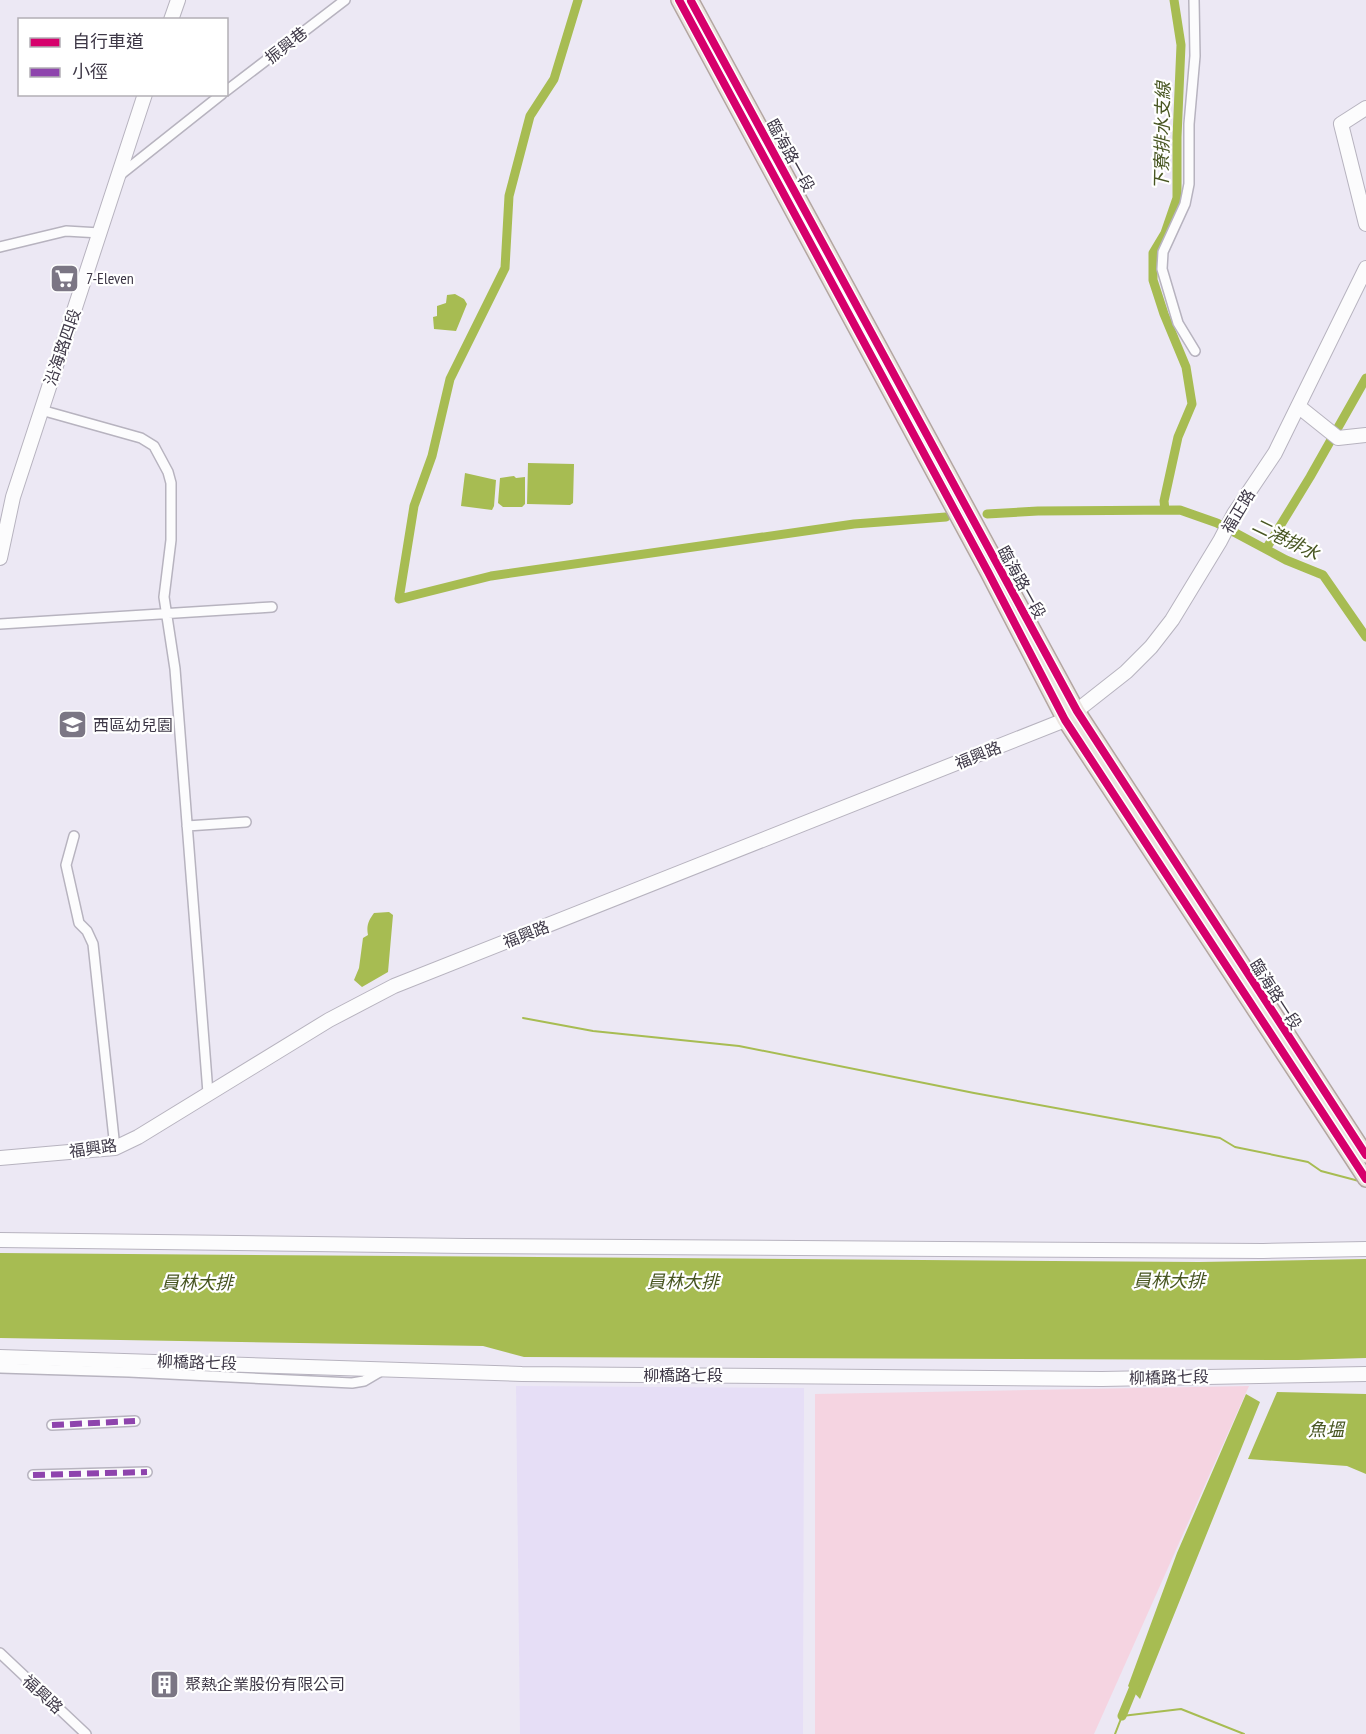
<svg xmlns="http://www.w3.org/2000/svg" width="1366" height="1734" viewBox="0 0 1366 1734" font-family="'PT Sans Narrow','Noto Sans TC',sans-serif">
<rect width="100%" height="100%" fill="#ece8f4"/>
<path fill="#e6def6" d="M516,1386L804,1388L803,1734H520Z"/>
<path fill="#f5d4e1" d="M1249,1386L1094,1734H815V1394Z"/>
<path fill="#a7bc52" d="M455,294L464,299L467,304L456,331L434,329L433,317L437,316V306L446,303L447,295Z
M528,463L574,464L573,503L570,505L527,504Z
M465,473L496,480L494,506L492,510L461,506Z
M514,476L516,478L525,477V504L522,507H503L498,503L500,478Z
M389,912L393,915L388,972L362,987L354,980L359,968L363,938L368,935C366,925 369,920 374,913Z
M0,1253L1199,1262L1366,1259V1358L1298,1360L524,1357L483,1346L0,1338Z
M1277,1392L1366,1394V1474L1347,1466L1248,1459Z
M1246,1394L1260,1402L1140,1699L1128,1686L1177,1553Z"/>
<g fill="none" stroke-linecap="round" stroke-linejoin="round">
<path stroke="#a7bc52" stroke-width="2" d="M523,1018L593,1031L739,1046L974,1093L1220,1138L1235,1147L1308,1162L1321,1171L1359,1181
M1115,1734L1122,1716L1181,1709L1244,1734"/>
<path stroke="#a7bc52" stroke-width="9" d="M578,0L554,79L530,116L509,196L505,268L450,379L432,456L414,506L399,599L491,576L854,524L946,517
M1165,510L1164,501L1178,437L1192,404L1186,367L1164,314L1153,280V253L1165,233L1177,198V137L1181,45L1174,0
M987,514L1038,511L1180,510L1217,523L1286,560L1323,575L1366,637
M1266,549L1310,477L1366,378
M1122,1716L1136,1682"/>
<defs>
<path id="street" d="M1194,0L1195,56L1189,124V184L1185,204L1163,252L1162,269L1178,323L1195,351
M226,91L345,0
M120,175L222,94
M0,247L66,231L100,233
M41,410L141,438L154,446L168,472L171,483V540L164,597L175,669L208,1093
M0,624L272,607
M187,826L246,822
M74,836L66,865L79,923L87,931L93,944L115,1148
M0,1368L129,1372L352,1383L364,1381L381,1371
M52,1425L135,1421
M33,1475L147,1472
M0,1653L86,1734"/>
<path id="secondary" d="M171,20L178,0
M1366,108L1341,124L1366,224
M1298,406L1338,438L1366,435
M0,558L13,497L145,94
M0,1158L115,1148L138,1137L329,1020L394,986L1065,720L1126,672L1151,647L1172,620L1220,541L1234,514L1275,453L1366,268
M0,1240L467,1246L1263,1251L1366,1249
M0,1357L522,1374L1102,1379L1366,1374"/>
<path id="primary" d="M679,0L988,572L1065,720L1366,1179
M691,1L1077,711L1366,1155"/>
</defs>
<use href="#street" stroke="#b7b3bf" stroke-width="12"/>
<use href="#secondary" stroke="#b7b3bf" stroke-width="16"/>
<use href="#primary" stroke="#b3a6a1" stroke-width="18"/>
<use href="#street" stroke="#fcfcfd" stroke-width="9"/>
<use href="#secondary" stroke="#fcfcfd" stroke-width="14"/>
<use href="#primary" stroke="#ebe4df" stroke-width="15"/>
<path stroke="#8e44ad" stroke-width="6" stroke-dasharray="12 6" stroke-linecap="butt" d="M52,1425L135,1421
M33,1475L147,1472"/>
<defs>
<path id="cycleway" d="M679,0L988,572L1065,720L1366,1179
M691,1L1077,711L1366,1155"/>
</defs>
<use href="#cycleway" stroke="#fff" stroke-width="11"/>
<use href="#cycleway" stroke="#d6006c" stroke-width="8"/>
</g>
<defs>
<symbol id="supermarket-square" viewBox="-11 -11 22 22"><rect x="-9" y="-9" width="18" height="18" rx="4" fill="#7b7684" stroke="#fff"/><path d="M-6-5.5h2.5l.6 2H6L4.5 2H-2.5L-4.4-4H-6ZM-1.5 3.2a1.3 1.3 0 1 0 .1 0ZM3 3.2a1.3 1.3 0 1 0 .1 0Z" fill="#fff"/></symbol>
<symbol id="school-square" viewBox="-11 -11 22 22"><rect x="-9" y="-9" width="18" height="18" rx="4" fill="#7b7684" stroke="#fff"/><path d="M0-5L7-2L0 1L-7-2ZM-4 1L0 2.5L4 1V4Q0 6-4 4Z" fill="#fff"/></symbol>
<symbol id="building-square" viewBox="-11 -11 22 22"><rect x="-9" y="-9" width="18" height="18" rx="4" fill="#7b7684" stroke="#fff"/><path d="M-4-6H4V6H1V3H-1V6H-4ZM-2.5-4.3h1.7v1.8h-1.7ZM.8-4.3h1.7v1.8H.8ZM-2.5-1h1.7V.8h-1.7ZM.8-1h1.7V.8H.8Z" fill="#fff"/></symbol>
</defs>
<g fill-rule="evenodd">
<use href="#supermarket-square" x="48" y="262" width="33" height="33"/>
<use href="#school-square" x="56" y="708" width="33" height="33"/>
<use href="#building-square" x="148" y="1668" width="33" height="33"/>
</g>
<g text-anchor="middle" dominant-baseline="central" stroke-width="4.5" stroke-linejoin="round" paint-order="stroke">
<g font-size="16" fill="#3e3847" stroke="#fff">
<text transform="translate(286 45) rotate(-38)">振興巷</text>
<text transform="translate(791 155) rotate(61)">臨海路一段</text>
<text transform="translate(62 347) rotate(-71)">沿海路四段</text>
<text transform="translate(1238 511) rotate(-59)">福正路</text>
<text transform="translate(1022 582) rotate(61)">臨海路一段</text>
<text transform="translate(978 755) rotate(-22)">福興路</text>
<text transform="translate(526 934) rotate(-21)">福興路</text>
<text transform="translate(1276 994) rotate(57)">臨海路一段</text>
<text transform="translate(93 1148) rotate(-8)">福興路</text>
<text transform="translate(197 1362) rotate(2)">柳橋路七段</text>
<text x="683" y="1375">柳橋路七段</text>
<text transform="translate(1169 1377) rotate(-1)">柳橋路七段</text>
<text transform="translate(43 1694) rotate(43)">福興路</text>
</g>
<g font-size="16" fill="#3e3847" stroke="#fff" text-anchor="start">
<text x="86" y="278">7-Eleven</text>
<text x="93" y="725">西區幼兒園</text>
<text x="185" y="1684">聚熱企業股份有限公司</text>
</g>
<g font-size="18" font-style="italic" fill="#485622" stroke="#fff">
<text transform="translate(1162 136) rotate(-89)">下寮排水支線</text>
<text transform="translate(1286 539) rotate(26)">二港排水</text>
<text x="1169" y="1280">員林大排</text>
<text x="683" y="1281">員林大排</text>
<text x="197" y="1282">員林大排</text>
<text x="1326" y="1429">魚塭</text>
</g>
</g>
<rect x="18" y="18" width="210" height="78" fill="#ffffff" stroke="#b2afb5" stroke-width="1.5"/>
<rect x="30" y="38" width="30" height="9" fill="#d6006c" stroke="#b2afb5" stroke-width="1.5"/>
<text x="72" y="48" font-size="18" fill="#3e3847">自行車道</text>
<rect x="30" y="68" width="30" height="9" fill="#8e44ad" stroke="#b2afb5" stroke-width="1.5"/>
<text x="72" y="78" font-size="18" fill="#3e3847">小徑</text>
</svg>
